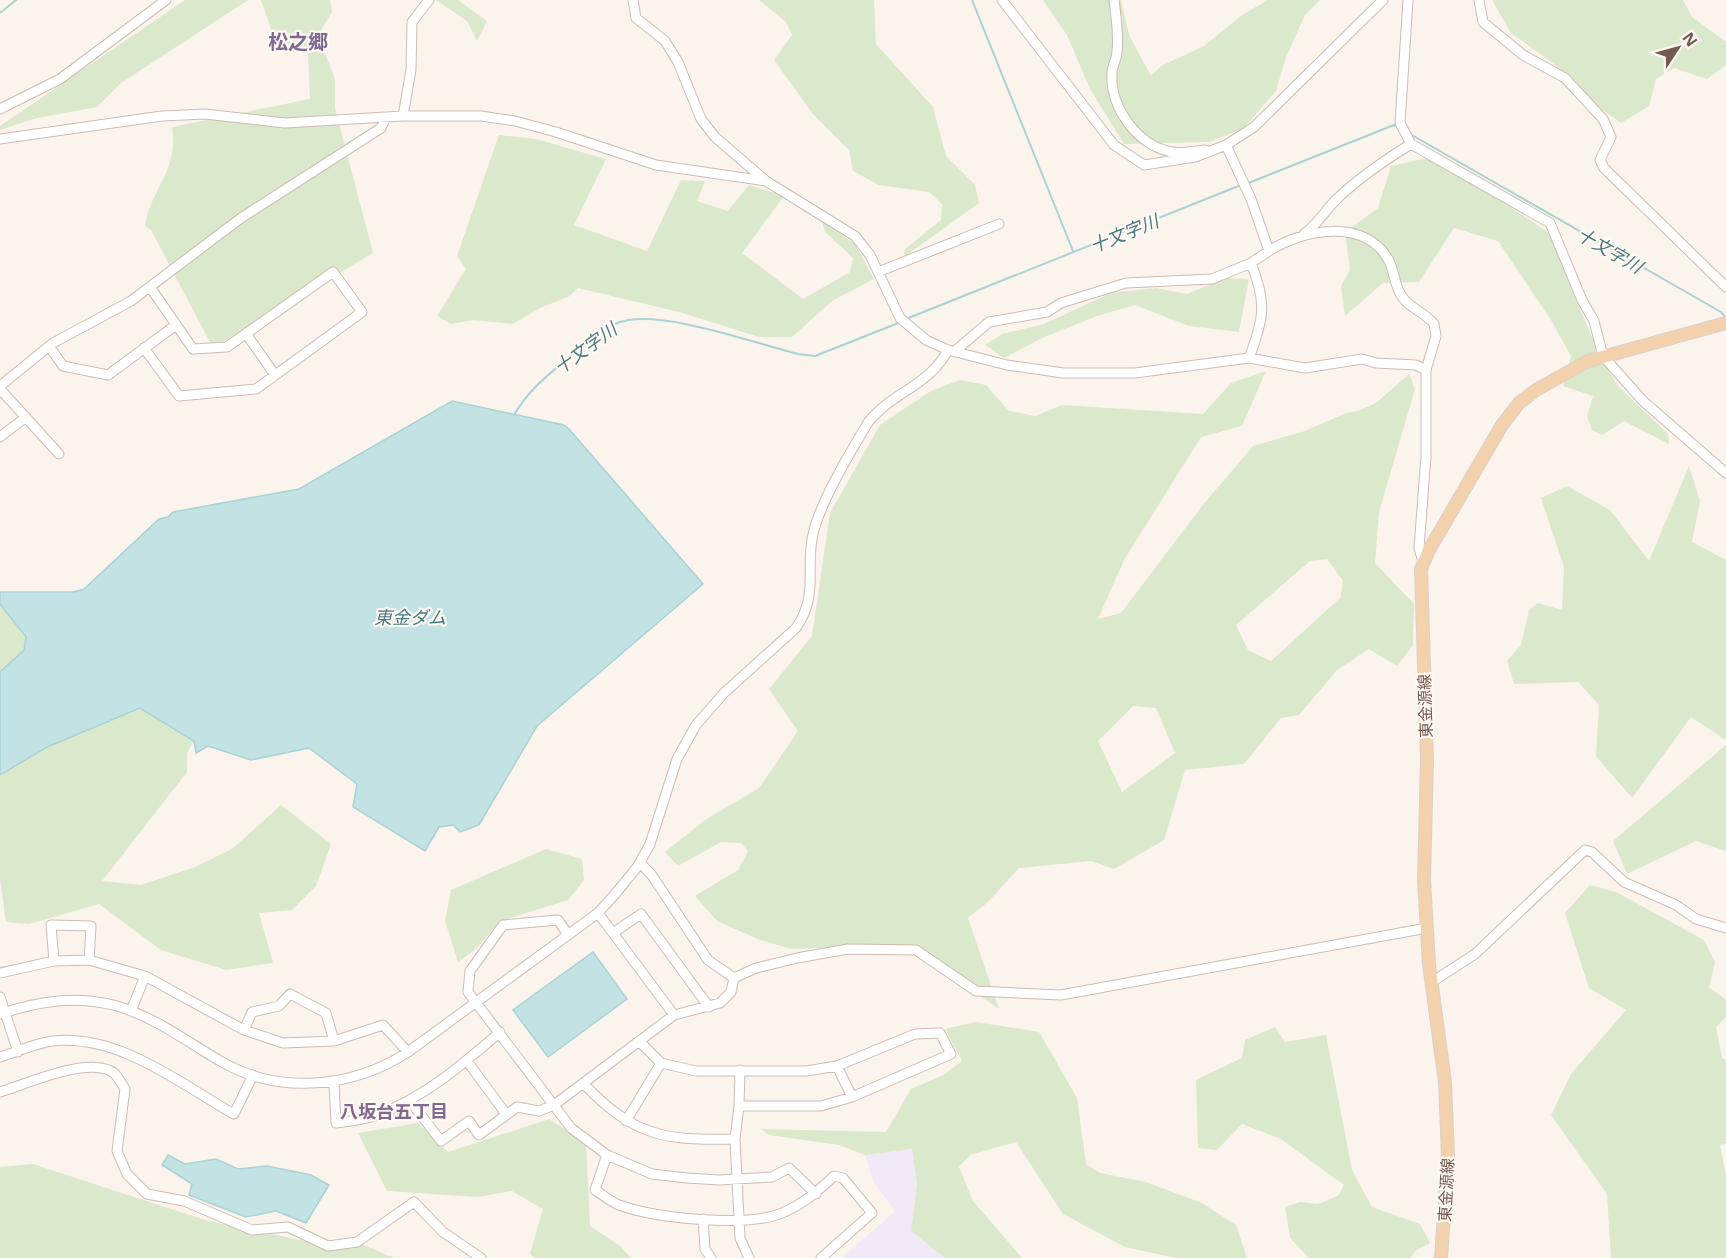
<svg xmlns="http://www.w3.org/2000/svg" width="1726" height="1258" viewBox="0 0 1726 1258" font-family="'Noto Sans','Noto Sans JP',sans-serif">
<rect width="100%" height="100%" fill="#fbf4ed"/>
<path fill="#f1e9f8" d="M912,1149L917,1184L911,1231L945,1258H842L895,1211L874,1183L865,1155Z"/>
<path fill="#dae8cb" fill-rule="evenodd" d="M185,0H248L121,83L97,107L37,118L0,130V126Z
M261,0H330L332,12L318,35L335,79V108L373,253L213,348L151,230L145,226C150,189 179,172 172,127L310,99L308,53L279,52Z
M436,0H458L487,21L477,41L467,21Z
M759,0H874L876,44L933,107L946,156L975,185L979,203L904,257L905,249L941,220L942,204L929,192L879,185L853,171L849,150L813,114L774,60L792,35L786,22Z
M1043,0H1121L1129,35L1151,76L1161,66L1204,46L1242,15L1268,0H1320L1305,15L1286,57L1276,91L1243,129L1208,142L1124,144L1090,89L1067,35Z
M1492,0H1683L1692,17L1726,42V65L1707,79L1674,68L1656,79L1649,106L1621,123L1590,101L1554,64L1511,33Z
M499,135L536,139L606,159L574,225L647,251L681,180L705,181L697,201L728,211L749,185L784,196L742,253L803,299L850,272L853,258L825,232L822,221L855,244L874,279L832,301L792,337H759L679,312L578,288L570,296L540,308L513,324L474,320L451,324L437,316L466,269L457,256Z
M1427,158L1501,201L1548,232L1591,335L1617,385L1668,434L1669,444L1624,421L1602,435L1592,430L1587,416L1593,396L1563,386L1571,356L1551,320L1498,241L1454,228L1419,282L1383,283L1345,316L1341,286L1350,270L1345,232L1378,208L1391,166Z
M1225,278L1249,279L1239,332L1189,326L1135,305L1097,316L1042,338L1004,358L985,345L1002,334L1044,324L1111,293L1156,288L1187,294Z
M1266,371L1242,426L1201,437L1124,560L1098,619L1121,613L1202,506L1253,446L1305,431L1346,413L1358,411L1376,403L1409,374L1415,389L1379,512L1375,563L1414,604L1413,645L1397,666L1369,649L1337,670L1299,715L1281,718L1244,764L1185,770L1164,840L1114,869L1091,861L1019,868L988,902L968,918L999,1009L907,945L792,949L760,940L717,921L695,896L738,870L748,851L741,843L721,842L678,866L665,852L705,820L759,788L798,731L769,689L812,636L830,513L880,425L931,391L960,380L986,385L1009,411L1035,416L1062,405L1203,414L1231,383ZM1327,559L1343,581L1341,597L1271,661L1248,650L1236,625L1310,561ZM1133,706L1156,708L1175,753L1122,792L1098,741Z
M1689,466L1700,501L1692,542L1726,560V740L1691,717L1632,798L1596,756L1599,705L1578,682L1514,684L1507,661L1521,645L1529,610L1538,603L1562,610L1564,567L1541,498L1567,486L1610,510L1649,561Z
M0,604L26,637L24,650L0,672Z
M140,708L194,741L187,753V772L102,881L141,885L195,867L232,849L281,805L331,844L316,886L292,910L259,913L273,963L226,970L161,950L99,904L29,924L6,922L0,880V775L47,747Z
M1726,745V851L1696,841L1627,874L1613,841Z
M546,849L582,859L584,880L568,900L500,921L476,949L458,962L445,921L451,890Z
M1590,885L1616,892L1704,940L1715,962L1709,987L1726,1000V1017L1716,1027L1722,1058L1726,1060V1143L1720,1145L1726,1176V1258H1611L1607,1194L1551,1115L1571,1074L1626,1010L1589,988L1565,913Z
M976,1022L1039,1032L1077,1098L1086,1164L1100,1173L1146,1182L1202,1203L1236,1225L1247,1258H1176L1125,1247L1063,1214L1016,1142L970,1155L959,1167L973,1201L1022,1258H945L911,1231L917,1184L912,1149L865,1155L839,1145L769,1135L761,1129L886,1132L911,1089L943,1075L962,1061L945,1029Z
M1275,1027L1285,1042L1326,1035L1352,1170L1372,1207L1420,1224L1430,1243L1415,1251L1411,1258H1309L1290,1238L1285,1207L1300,1202L1318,1204L1338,1196L1344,1185L1281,1139L1242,1124L1217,1150L1198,1148L1196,1080L1242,1058L1245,1040Z
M549,1119L586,1143L590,1226L620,1246L631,1258H535L530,1254L543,1209L512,1191L478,1197L387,1191L358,1133L418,1123L448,1152Z
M33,1164L205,1220L328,1246L357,1242L394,1258H0V1167Z"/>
<path fill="#c2e2e4" stroke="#a9d2d5" stroke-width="1.5" d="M452,401L564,425L569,429L703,584L537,726L479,825L460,832L453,825L439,827L425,851L353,807L357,784L309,748L251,760L208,746L196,753L194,741L140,708L47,747L0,775V672L24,650L26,637L0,604V592H73L84,589L159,519L168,517L173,512L299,489Z
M593,952L627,999L548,1057L513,1010Z
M168,1155L185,1164L216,1159L238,1169L267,1166L311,1175L329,1185L306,1223L276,1211L246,1217L189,1195L192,1184L162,1165Z"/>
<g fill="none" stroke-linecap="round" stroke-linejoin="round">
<path stroke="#a9d2d5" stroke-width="2" d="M972,0L1073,251
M0,13L16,0
M1410,134L1721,312L1726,318
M1246,184L1394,125L1400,128
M906,319L1241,185
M514,415C530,388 547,376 571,356C586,344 604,325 624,321C666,311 754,343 798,354L815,356L901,322"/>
<defs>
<path id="minor" d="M633,0L636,18L665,41L678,62L701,119L715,137L766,181L855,236L870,255L900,318L926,340L948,350L1007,365L1063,373H1135L1249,358L1305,368L1362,359L1376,363L1416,365L1426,370
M1002,0L1114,145L1144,165L1195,157L1226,145L1254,127L1383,0
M1114,0C1116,17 1119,34 1117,51C1117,59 1112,66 1112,73C1110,108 1138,146 1172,152C1182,154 1195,151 1205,150
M1408,0L1400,123L1411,144L1550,223L1582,300L1594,321L1603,356L1643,401L1726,473
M1479,0L1483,22L1523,55L1565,78L1603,119L1611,137L1600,160L1604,168L1726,287
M0,109L60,79L166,0
M403,116L411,70L412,22L429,0
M0,139L162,116L205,114L285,123L403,116H481L515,121L556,132L656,165L766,181
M1226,145L1251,199L1269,251C1303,229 1364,218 1388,259C1395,271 1394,287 1403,298C1411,309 1426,313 1434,324L1436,336L1426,370V456L1419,548L1423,562
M1304,234C1319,224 1325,209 1339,197C1361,176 1385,160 1411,144
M878,272L999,224
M247,335L275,375
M49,346L63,366L108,375L176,325
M144,348L179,396L256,389L362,312L333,272L227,347L193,349L150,287
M955,351L989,322L1047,312L1061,303L1126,283L1212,279L1251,263L1269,251
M1249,358C1264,319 1267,303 1251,263
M0,386L53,343L131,301L241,218L381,128L386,117
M0,389L59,454
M0,437L26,417
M640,863L651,874L708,960L734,978
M598,913L674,1015
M567,933L558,920L503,925L470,971L468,992L571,1128L607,1155L652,1174L687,1178L719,1180L772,1177L789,1168L816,1194
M613,933L641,914L709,1007
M54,961L51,925L91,926L89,960
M0,973L54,961L89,960L145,976L244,1030L283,1043L334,1041L383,1025L408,1052
M734,978L756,968L797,958L848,949L916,950L976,991L1061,995L1427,928
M1432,982L1475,954L1585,850L1592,852L1624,882L1676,905L1696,919L1726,928
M0,997L18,1052
M131,1011L145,976
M0,1014C39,1001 76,995 117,1006C155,1017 187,1042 222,1062C280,1095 353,1088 408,1052L598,913L616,893L638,866L650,844L677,759L696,725L724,693L796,628C819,595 805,569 813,534C821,500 851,451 869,421C893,392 930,385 948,350
M244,1030L252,1012L279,1006L290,994L326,1013L334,1041
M639,1041L661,1063L696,1071H806L837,1066L915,1034L940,1033L951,1054L852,1097L821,1106H739
M0,1057C17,1052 36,1043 53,1041C119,1034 179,1083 234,1114L253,1075
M467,1061L506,1114
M837,1066L852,1097
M740,1070L739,1106L735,1139L740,1238L749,1258
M334,1082L336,1123C349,1121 364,1120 377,1115C424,1098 463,1064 500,1032
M583,1083C633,1136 664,1141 735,1139
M0,1092C27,1084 89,1055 114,1073C118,1077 122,1084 125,1089L117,1151L127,1174L147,1194L184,1201L252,1230L288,1227L328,1246L357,1242L414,1202L443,1232L481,1258
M410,1101L441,1141L469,1121L479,1135L517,1107L539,1111L554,1105L674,1015L720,1003L731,992L734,978
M626,1121L661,1063
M607,1155L595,1190C603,1195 611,1202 619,1205C655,1218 746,1228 782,1213C802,1205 818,1191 834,1176L843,1178L872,1213L821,1258
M703,1219L705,1249L711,1258"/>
<path id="major" d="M1441,1258L1448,1157L1445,1082L1429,964L1424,880L1427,761L1421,569L1429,550L1502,425L1519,403L1536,390L1588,361L1726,323"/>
</defs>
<use href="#minor" stroke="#cdbcb3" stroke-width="11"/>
<use href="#major" stroke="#d8d1ce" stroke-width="14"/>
<use href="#minor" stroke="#fff" stroke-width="9"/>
<use href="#major" stroke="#f3d1ac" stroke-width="12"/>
</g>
<g text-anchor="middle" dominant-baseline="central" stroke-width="4.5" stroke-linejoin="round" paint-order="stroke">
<g font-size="16" fill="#755a51" stroke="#fef8f3">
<text transform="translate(1425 706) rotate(-92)">東金源線</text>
<text transform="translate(1446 1190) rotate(-87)">東金源線</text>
</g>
<g font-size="18" font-style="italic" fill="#487b7f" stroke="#fef8f3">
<text transform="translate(1124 233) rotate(-22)">十文字川</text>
<text transform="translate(1610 250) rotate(30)">十文字川</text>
<text transform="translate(585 348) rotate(-36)">十文字川</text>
<text x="410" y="617">東金ダム</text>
</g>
<g font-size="18" font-weight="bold" fill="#7f6990" stroke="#fef8f3">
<text x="394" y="1111">八坂台五丁目</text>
</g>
<g font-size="20" font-weight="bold" fill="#7f6990" stroke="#fef8f3">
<text x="298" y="41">松之郷</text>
</g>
</g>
<g transform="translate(1678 48) rotate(54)" stroke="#fef8f3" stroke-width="4.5" paint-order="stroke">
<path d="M0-4.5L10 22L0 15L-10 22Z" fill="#755a51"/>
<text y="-9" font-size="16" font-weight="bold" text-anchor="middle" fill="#755a51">N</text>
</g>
</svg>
